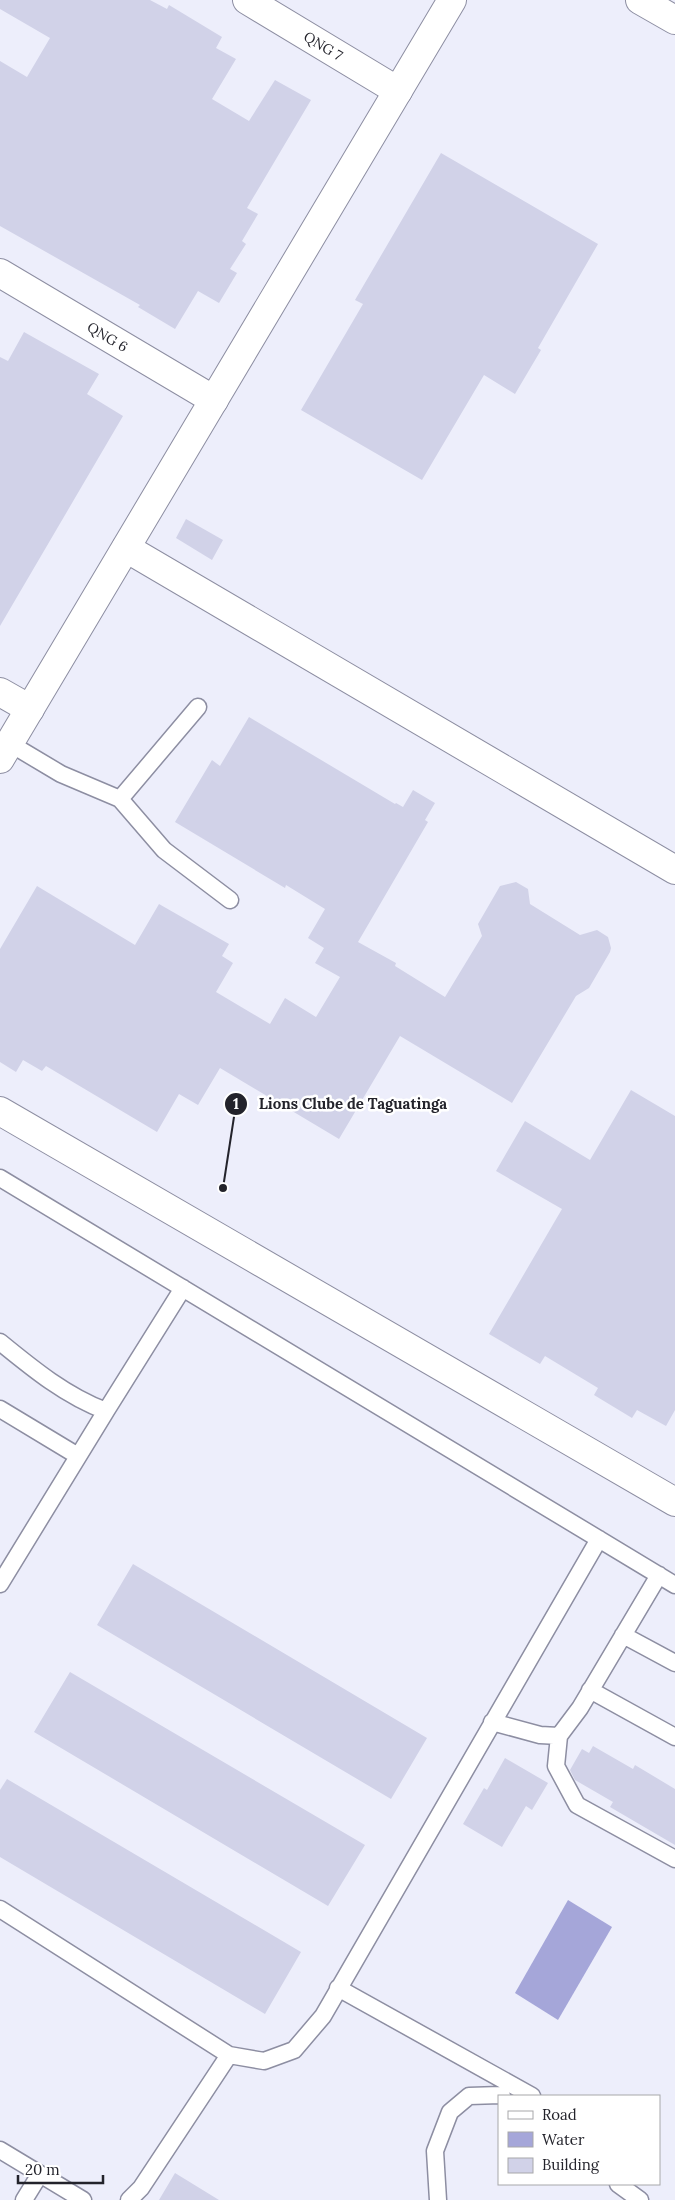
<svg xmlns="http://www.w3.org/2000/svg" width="675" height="2200" viewBox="0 0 675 2200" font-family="Lora,serif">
<rect width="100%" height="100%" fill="#edeefb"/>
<path fill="#a5a6d9" d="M568,1900L612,1927L558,2020L515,1993Z"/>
<path fill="#d1d2e8" d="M0,0H150L167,9L169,5L222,37L216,48L236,59L212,99L249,121L275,80L311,100L247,208L258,214L242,241L246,244L230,269L237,273L219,303L198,291L175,329L138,307L140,305L0,226V61L27,77L50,38L0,9Z
M441,153L598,244L538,348L541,350L515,394L484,375L422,480L301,410L363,304L355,300Z
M24,332L99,374L87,394L123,416L0,626V357L8,361Z
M186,519L223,540L212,560L176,538Z
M249,717L395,804L396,803L403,807L413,790L435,803L425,820L428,822L358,942L396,963L395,966L445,997L482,936L478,924L500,886L516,882L528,889L530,904L580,935L597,930L608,937L611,948L610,952L589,988L576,996L512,1103L400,1036L339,1139L220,1068L198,1105L179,1094L157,1132L46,1066L42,1071L23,1060L16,1072L0,1062V949L37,886L135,945L159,904L229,944L222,956L233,963L216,992L270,1024L285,998L316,1017L340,977L315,963L324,948L308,938L325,909L286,885L285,888L175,822L212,760L220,766Z
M631,1090L675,1116V1410L666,1426L637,1410L632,1418L594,1395L598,1388L545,1356L540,1364L489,1334L562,1209L496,1171L525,1121L590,1160Z
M133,1564L427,1738L391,1799L97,1625Z
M70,1672L365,1845L328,1906L34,1732Z
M593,1746L633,1769L635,1765L675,1789V1845L610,1807L613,1802L575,1780L570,1770L582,1749L589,1753Z
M505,1758L548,1783L532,1810L526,1806L502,1847L463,1824L484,1788L487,1790Z
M7,1779L301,1952L265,2014L0,1857V1790Z
M175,2173L219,2200H159Z"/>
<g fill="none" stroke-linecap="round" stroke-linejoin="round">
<defs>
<path id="service" d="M9,743L61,774L120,799L164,850L230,900
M120,799L198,707
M0,1178L675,1585
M0,1342C33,1369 66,1396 106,1411L183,1288
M0,1409L78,1456
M0,1584L106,1411
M623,1635L675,1663
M590,1690L675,1737
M492,1722L540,1735L559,1736L580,1708L659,1575
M559,1736L556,1766L577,1805L675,1859
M0,1909L229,2055L264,2061L294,2050L323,2016L599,1539
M338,1988L532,2096
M0,2150L83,2200
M618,2184L640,2200
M24,2200L40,2174
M129,2200L141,2188L229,2055
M438,2200L435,2151L450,2112L469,2096L500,2095L502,2096"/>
<g id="minor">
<path id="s1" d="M247,0L398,91"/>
<path d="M640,0L675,20"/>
<path id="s2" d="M0,273L214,400"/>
<path d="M126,548L675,870"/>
<path d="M0,692L30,709"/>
<path d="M0,1111L675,1502"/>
</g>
<path id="tertiary" d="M0,759L452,0"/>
</defs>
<use href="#service" stroke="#8d8ea2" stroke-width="19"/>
<use href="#minor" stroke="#8d8ea2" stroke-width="30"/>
<use href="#tertiary" stroke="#8d8ea2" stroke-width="30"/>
<use href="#service" stroke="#fff" stroke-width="16"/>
<use href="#minor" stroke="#fff" stroke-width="28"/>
<use href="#tertiary" stroke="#fff" stroke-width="28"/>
</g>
<g text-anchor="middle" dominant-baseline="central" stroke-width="5" stroke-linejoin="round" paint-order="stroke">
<g font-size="14" fill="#23232b" stroke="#fff">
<text stroke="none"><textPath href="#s1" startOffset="89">QNG 7</textPath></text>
<text stroke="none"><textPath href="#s2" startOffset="125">QNG 6</textPath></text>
</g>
</g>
<path fill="none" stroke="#23232b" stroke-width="2" d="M223 1188L236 1104"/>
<g fill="#23232b" stroke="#fff" stroke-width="2">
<circle cx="223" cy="1188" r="5"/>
<circle cx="236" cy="1104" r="12"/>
</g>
<g font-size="15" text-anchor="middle" font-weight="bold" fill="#fff">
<text x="236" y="1109">1</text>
</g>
<g font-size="15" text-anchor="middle" font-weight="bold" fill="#23232b" stroke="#fff" stroke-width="5" stroke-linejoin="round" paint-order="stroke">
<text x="353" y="1109">Lions Clube de Taguatinga</text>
</g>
<rect x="498" y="2095" width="162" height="90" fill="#ffffff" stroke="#a7a7aa"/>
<rect x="508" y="2111" width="25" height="8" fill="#ffffff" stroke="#a7a7aa"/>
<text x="542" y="2120" font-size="15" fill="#23232b">Road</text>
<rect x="508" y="2132" width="25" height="15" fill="#a5a6d9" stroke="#a7a7aa"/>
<text x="542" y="2145" font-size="15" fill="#23232b">Water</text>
<rect x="508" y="2158" width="25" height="15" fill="#d1d2e8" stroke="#a7a7aa"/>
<text x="542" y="2170" font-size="15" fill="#23232b">Building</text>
<path d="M18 2175v8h85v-8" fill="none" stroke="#23232b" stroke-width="2.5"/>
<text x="25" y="2175" font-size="15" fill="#23232b" stroke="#ffffff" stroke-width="4" paint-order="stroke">20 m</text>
</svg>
